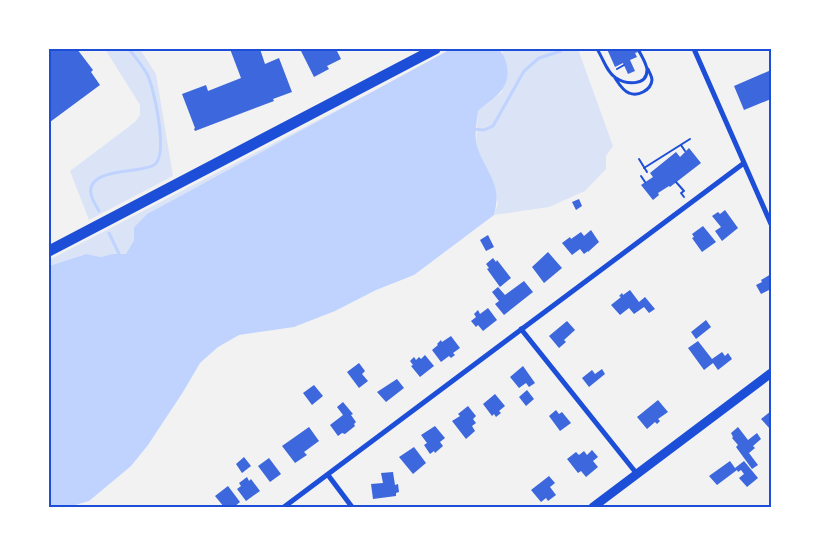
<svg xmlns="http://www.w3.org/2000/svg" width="820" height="556" viewBox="0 0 820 556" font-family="Ubuntu,sans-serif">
<rect width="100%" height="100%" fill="#f2f2f2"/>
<path fill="#dbe4f7" d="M105,49H140L156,74L173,176L89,220L70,171L135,122L140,115V105Z
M498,49H578L613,146L606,156V169L585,191L549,207L494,215L498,203L476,144L478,111L502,92L503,52Z
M370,93L147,214L134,227V240L126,254H112L101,257L85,254L49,266V260Z"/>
<path fill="#bfd3fe" d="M451,49H498C503,53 504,56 506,62C513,88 495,97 478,111C477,121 474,137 477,146C486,174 503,183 494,215L414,275L376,290L335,311L294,327L239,335L218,347L200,363L183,392L148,445L131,466L89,501L68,507H49V266L86,254L101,257L112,254H126L134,240V227L147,214Z"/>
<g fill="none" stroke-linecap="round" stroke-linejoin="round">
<path stroke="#bfd3fe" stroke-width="3" d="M473,129L484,130L493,126L524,71L539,58L561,51V49
M99,211C97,207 92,200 91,194C86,167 140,174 154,165C169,156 154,87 147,74C142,65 135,57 129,49
M109,233L120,256"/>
</g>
<path fill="#3d67dc" d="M49,49H77L93,70L91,72L100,85L50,122Z
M230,49H251V51L260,49L265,64L279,58L292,92L273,99L274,101L195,131L194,129L195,128L182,94L206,85L208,91L241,78Z
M300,49H336L341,59L327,66L329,69L314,77Z
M607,49H636L638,52L635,53L637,57L630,60L635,71L628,74L623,63L615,67Z
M771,70V99L744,110L734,86Z
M689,148L701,163L670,187L669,186L658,193L659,195L653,200L641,185L653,177L650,173L676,152L680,157Z
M579,199L582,206L576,210L572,202Z
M725,210L738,228L722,241L715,231L721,227L712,216L718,212L720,214Z
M703,226L716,242L702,252L692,238L694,237L692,234Z
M591,230L599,242L588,252V251L584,254L580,249L572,255L562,243L570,237L571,239L581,232L584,236Z
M488,235L494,247L486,251L480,240Z
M548,252L562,268L544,283L532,267Z
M493,258L496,262L497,260L511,278L500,287L487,269L489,268L486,264Z
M771,274V289L761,294L756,285L762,282L761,280Z
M524,281L533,292L504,315L495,304L499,301L492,292L498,287L505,295Z
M630,290L639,302L645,297L655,309L649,313L644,307L634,314L629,308L620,315L611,305L621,297L619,296L622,293L623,295Z
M488,308L497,320L483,331L478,325L476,327L471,321L476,317L474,314L478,310L480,314Z
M706,320L711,327L696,339L691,332Z
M567,321L575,330L564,340L566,342L559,348L549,336Z
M451,336L460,348L453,353L455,355L451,358L449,356L441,362L432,350L438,345L437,344L441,340L442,342Z
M698,341L712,359L722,352L725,356L728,353L732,359L718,370L713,363L704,370L688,348Z
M425,355L434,366L420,377L411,366L413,365L410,361L414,357L416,360L419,357L421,359Z
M359,363L365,371L362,374L368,381L359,388L347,372Z
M523,366L535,383L529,387L526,383L519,388L510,377Z
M602,369L605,374L589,387L582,378L592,370L595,374Z
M397,379L404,388L386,402L377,392Z
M314,385L323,396L312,405L303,393Z
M527,390L534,399L526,406L519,397Z
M495,394L505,406L499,411L501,413L496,417L494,414L492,416L483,404Z
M658,400L668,412L658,419L660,421L657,424L655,422L647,429L637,417Z
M343,402L353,414L351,415L356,422L354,424L355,426L345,434L342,433L338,436L330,425L343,415L337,407Z
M468,406L476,416L473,419L476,423L472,426L475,431L466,439L452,421L460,416L458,414Z
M556,410L559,414L562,412L571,423L560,431L549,416Z
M771,411V428L770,429L761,419Z
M435,426L445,438L440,442L443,446L435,453L434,451L430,454L424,445L427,443L421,435Z
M309,427L319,441L304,452L307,455L295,463L282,446Z
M738,427L748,440L757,433L761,439L753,446L755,448L749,453L758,465L752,469L736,447L738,445L732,438L733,437L731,433Z
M414,447L426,463L413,474L399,457Z
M592,450L598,457L593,461L598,467L586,477L581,471L578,473L567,459L576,452L579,455L584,451L587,455Z
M244,457L251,466L242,473L236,464Z
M269,458L281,474L270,482L258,466Z
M730,461L735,468L744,461L758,478L747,487L739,478L744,474L741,470L738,472L737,470L717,485L709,476Z
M393,472L395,485L398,484L399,492L396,493V496L373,499L371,484L383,483L381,473Z
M549,476L555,483L550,487L556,495L548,501L546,498L541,502L531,490Z
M247,477L249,481L251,479L260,491L246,501L237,489L241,486L239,483Z
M228,486L240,502L234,507H224L215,496Z"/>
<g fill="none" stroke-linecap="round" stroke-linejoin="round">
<path stroke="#1d4ed8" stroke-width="2" d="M617,69L624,65
M681,145L685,151
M639,159L647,172
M644,168L690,139
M641,176L645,182
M676,182L684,191L681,193L684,197"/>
<path stroke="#1d4ed8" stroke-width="3" d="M597,49C603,58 607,73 616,78C625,84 647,87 647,70C647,64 641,55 638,49
M615,78C619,84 623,91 629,93C638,97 651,90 652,80C652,76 649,72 648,69"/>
<path stroke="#1d4ed8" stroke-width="5" d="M694,49L771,224
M521,329L637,474
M328,475L352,507
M284,507L744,163"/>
<path stroke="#1d4ed8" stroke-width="9" d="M593,507L771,373"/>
<path stroke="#1d4ed8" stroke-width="11" d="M49,251L435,49"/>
</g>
<rect width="820" height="556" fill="none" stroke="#ffffff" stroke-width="100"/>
<rect x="50" y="50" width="720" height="456" fill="none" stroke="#1d4ed8" stroke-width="2"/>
</svg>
